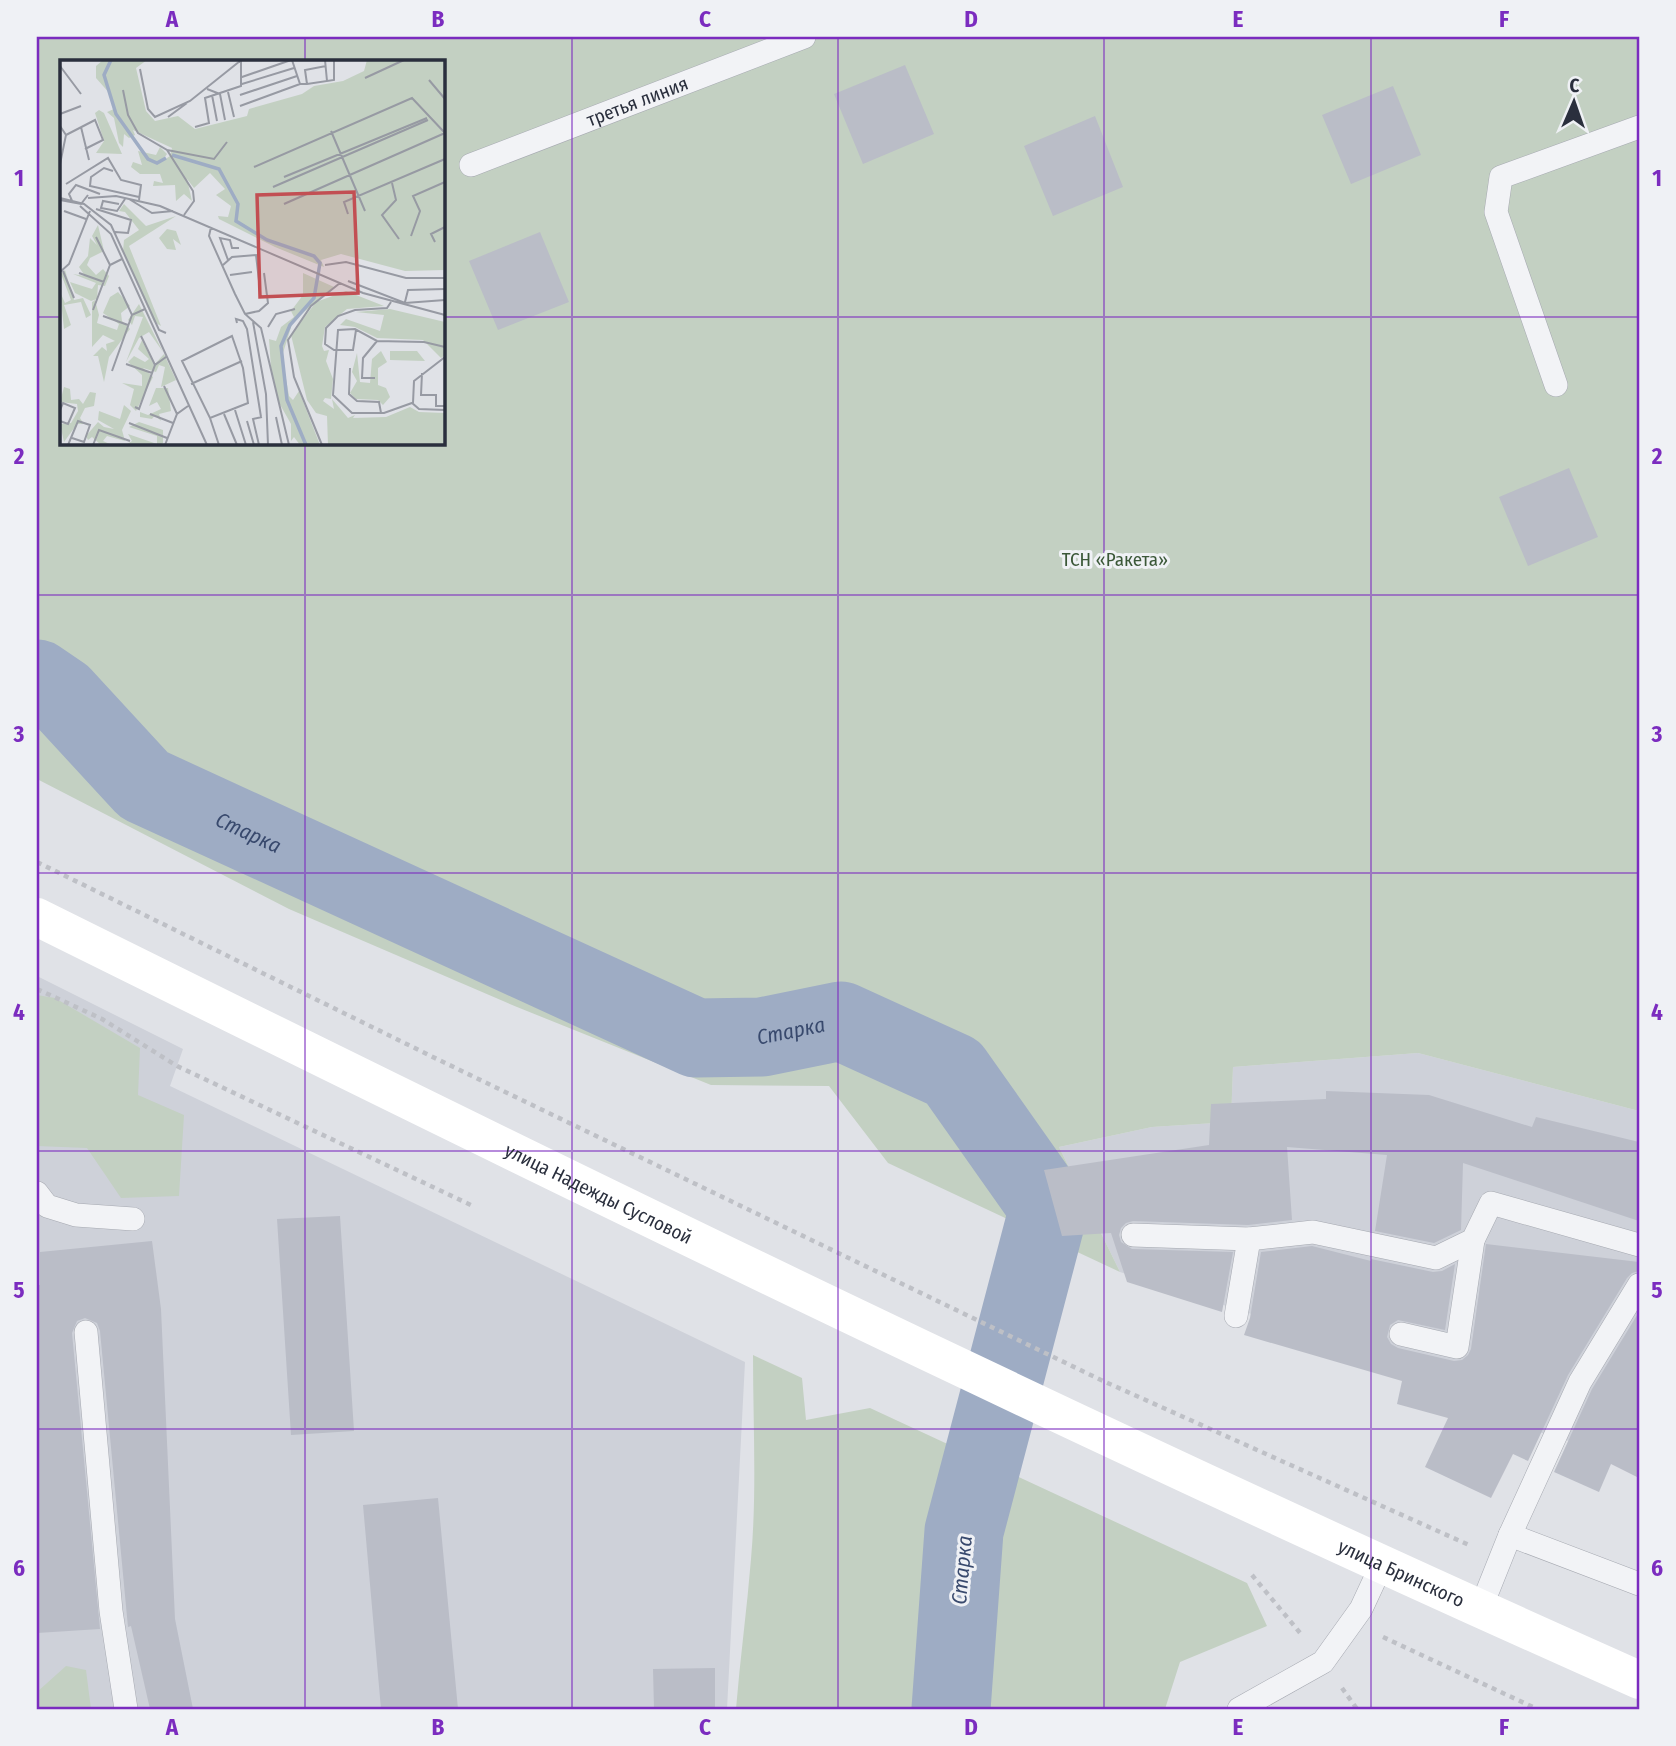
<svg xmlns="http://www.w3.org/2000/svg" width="1676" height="1746" viewBox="0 0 1676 1746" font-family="'Fira Sans Condensed',sans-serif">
<rect width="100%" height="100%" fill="#e0e2e7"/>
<path fill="#ced1d9" d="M37,976L183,1049L170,1086L745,1362L727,1709H37Z
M1418,1053L1639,1111V1462L1415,1395V1366L1120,1272L1059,1147L1152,1127L1231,1122L1233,1067Z"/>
<path fill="#c3d0c2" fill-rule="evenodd" d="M37,37H1639V1111L1418,1053L1233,1067L1231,1122L1152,1127L1059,1147L1120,1272L888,1163L829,1086L711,1085L517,1007L289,909L37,779ZM61,61H443V443H61Z
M37,995L55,998L140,1048L138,1095L184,1115L179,1196L121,1198L87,1148L37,1146Z
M753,1355L802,1378L806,1420L870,1408L1247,1583L1267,1626L1180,1662L1165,1709H736C740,1659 747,1609 751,1559C757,1492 753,1423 753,1355Z
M66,1666L86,1670L91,1709H37V1692Z"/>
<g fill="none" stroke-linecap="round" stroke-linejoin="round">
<path stroke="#9eacc4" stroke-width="79" id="s1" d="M37,679L62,696L144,785L696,1038L762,1037L841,1021L953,1072L1049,1208L964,1531L951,1709"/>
</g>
<path fill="#babdc7" d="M905,65L934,134L863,164L834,94Z
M1393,86L1421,155L1351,184L1322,115Z
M1095,116L1123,187L1053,216L1024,146Z
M540,232L569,302L498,330L469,261Z
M1569,468L1598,537L1528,566L1499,497Z
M1326,1091L1429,1095L1532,1127L1536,1117L1639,1142V1221L1463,1163L1461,1230L1434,1243L1375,1231L1387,1155L1287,1147L1292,1220L1248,1225L1133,1221L1126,1223L1121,1228L1119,1235L1121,1242L1132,1249L1233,1252L1222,1312L1127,1282L1111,1233L1062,1236L1044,1170L1209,1145L1211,1104L1326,1099Z
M340,1216L354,1431L291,1435L277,1219Z
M152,1241L161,1309L175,1619L193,1709H150L131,1626L128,1627L100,1331L97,1323L85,1318L77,1321L72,1333L100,1629L37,1633V1285H40V1252Z
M1486,1244L1639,1262V1271L1632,1273L1627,1278L1568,1375L1528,1461L1513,1454L1491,1498L1425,1467L1448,1418L1397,1404L1402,1381L1244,1335L1250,1318L1261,1252L1312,1246L1371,1261V1259L1433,1272L1442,1271L1455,1264L1445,1330L1398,1320L1390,1325L1387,1337L1391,1344L1398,1348L1454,1361L1462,1360L1468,1355L1471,1349Z
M1639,1312V1478L1611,1464L1599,1492L1554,1472L1592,1389Z
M438,1498L458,1709H381L363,1505Z
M715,1668V1709H654L653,1669Z"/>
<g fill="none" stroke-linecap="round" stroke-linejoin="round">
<defs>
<g id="lane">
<path id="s2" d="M471,165L804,37"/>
<path d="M1556,385L1496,212L1501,177L1639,127"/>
<path d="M37,1193L47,1206L76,1215L133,1219"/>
<path d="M1133,1235L1249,1239L1313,1232L1436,1258L1473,1240L1491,1203L1639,1245"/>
<path d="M1236,1316L1249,1239"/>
<path d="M86,1332L111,1611L126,1709"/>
<path d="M1401,1334L1457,1347L1473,1240"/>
<path d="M1510,1535L1639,1584"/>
<path d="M1480,1610L1510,1535L1580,1382L1639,1285"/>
<path d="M1239,1709L1323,1662L1361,1609L1382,1564"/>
</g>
</defs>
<use href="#lane" stroke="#a6a9b1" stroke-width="24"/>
<path stroke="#bec0c6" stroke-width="4.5" stroke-dasharray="5 5" stroke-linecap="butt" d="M37,862L437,1059L1101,1380L1469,1545
M37,989L102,1019L177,1066L473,1206
M1252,1575L1301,1634
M1383,1637L1537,1709
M1342,1688L1357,1709"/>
<use href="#lane" stroke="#f2f3f6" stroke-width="23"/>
<path stroke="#fff" stroke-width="38" id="s3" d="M37,917C567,1180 1099,1440 1639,1680"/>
</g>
<path fill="none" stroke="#7b2cbf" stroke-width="2" stroke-opacity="0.55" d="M305,37V61M572,37V1709M838,37V1709M1104,37V1709M1371,37V1709M37,317H61M443,317H1639M305,443V1709M37,595H1639M37,873H1639M37,1151H1639M37,1429H1639"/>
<g text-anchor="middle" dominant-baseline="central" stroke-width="6" stroke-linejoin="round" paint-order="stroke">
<g font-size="19" fill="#2a2f3d" stroke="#eff1f5">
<text stroke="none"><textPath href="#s2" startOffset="178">третья линия</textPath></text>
<text stroke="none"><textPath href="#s3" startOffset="626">улица Надежды Сусловой</textPath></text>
<text stroke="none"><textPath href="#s3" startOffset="1514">улица Бринского</textPath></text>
</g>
<g font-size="19" fill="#3b5838" stroke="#eff1f5">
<text x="1115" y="559">ТСН «Ракета»</text>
</g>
<g font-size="21" font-style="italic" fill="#38496d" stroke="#eff1f5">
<text stroke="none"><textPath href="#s1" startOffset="266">Старка</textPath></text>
<text stroke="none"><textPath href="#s1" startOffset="854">Старка</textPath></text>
<text transform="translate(962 1570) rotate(-85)">Старка</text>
</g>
</g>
<g transform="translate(60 60)">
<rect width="385" height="385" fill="#e0e2e7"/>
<path d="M43,0H87L76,8L86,51L95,61L118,56L135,69L187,56L189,49L242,34L254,26L283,21L304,11L307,0H385V210L345,211L281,194L261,200L264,207L215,187L159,159L158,156L168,157L171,146L156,135L165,129L150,113L134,128L127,119L132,141L124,134L116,141L115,125L93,126L94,121L103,123L100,114H80L71,107L73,102L82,105L78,91L96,95L100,87L107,94L101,102L110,96L112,88L73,70L75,75L69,78L64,74L63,87L59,83L54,58L47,52L54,49L51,35L36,18V6ZM39,50L44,53L62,94L36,93L44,81L35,53ZM64,144L86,166L116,156L69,186L101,266L94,262L63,191L64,180L79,170L65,152L59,151ZM38,165L44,191L30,198L27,205L36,215L43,209L49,216L45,226L38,225L37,239L31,241L15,233L10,222L32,229L36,223L13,214L25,216L19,207L28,196L30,178L37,185L32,176ZM107,169L116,171L121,185L113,179L116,190L107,189L99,178ZM5,210L14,240L23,238L31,255L26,258L21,242L4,245L11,265L4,269L0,232L5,243L11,240L1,214ZM243,213L274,227L233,261L222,296L229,336L233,340L239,331L260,385H240L234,377L231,381V364L218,341L211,308L209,279L216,281L221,267L234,257L231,251L243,235ZM286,231L324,246L287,249L265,267L262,286L264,291L269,290L266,301L273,319L271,339L265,338L263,341L274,349L272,339L288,358L295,355L293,358L326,357L350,347L359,352L385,353V385H268L267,356L256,353L247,340L231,275L256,242ZM58,232L70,246L61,253L62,261L70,269L49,297L44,322L38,296H33L42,287L47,291L46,284L55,281L43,275L32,287V242L35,240L39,255L37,263L57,270L59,264L43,253L50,237ZM79,244L103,292L89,272L79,278L66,302L83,257L75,256L72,265L68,260ZM330,249L385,262V295L381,298L363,280L317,278L295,267L280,265L286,259L320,271L324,255L296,252ZM82,280L94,305L104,294L116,320L101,327L105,307L99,305L96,312L83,308L93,317L76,351L70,345L74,329L62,323L82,326V315L68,302L74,296L85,302L89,299L78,289ZM321,291L327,302L318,308V325L326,328L330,337L323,345L318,340L296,339L290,333L297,321L292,312L297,293L300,322L310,323L312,299ZM330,291H357L365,301L330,300ZM4,327L10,329L11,340L19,339L23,344L30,332L36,333L34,346L25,348L20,358L24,364H17L4,382L0,364L11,363L18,351L17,344L0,342ZM96,328H108L111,351L99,354L101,361L95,355L92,359L80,357V352L88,355L101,349L97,342L89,346ZM64,345L71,351L62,370L65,381L47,376L43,381L52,385H41L32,377L28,380L26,376L38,362L44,367L54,369L38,360L39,351L60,359ZM79,362L103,370V383L100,385L67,384L72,381L68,374L97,384V376L69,367Z" fill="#c3d0c2"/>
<path fill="none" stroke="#9eacc4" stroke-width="3.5" d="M51,0L44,15L56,54L88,99L97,103L106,98M112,95L159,109L178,144L176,161L207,180L254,196L260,203L254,238L230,265L221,286L227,340L246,385"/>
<path fill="none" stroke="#979aa3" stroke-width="2" d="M232,0L240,24H247L274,20V0M265,0L267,21M0,6L21,34M80,9L88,49L95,57L130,41L180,1M182,17L231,0M305,18L344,0M369,20L385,39M182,24L234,8M247,24L245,10L266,6M147,29L160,34L165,60M63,30L68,55L78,73L107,90L133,131L134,141L124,155M168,32L174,57M152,35L157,61M180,35L237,16M180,46L240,24M0,54L21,46M108,57L127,43M0,66L6,75L0,104M21,67L29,100M135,67L149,63L145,38L181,26V1M271,71L305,151M6,75L35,60L43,80L25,89M107,90L154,99L167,82M194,107L352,38L385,73M53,111L44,108L31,117L30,126L79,137M224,117L367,58M332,123L336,140L322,155L339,179M6,124L48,98L61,120L81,125L79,140M213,127L368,60M0,138L24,144L51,165L99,270L106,273M28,138L56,136L100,146L303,233L385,255M69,139L92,153L113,151M0,140L21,144L28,135M13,143L9,134L16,125L40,134M59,144L43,141L41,148L57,151L65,139M224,144L385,73M20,146L51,174L147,385M36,149L71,160L68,173L55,172M4,151L26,159M288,154L284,142L385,99M151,167L149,176L175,234L185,254L201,268L229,385M351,176L360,151L353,136L385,122M36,177L50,205M375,182L371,174L385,167M168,200L160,178L170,180L172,188H179M163,205L172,197L196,195L199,221M265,205L286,202L346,218H385M3,211L14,238M0,212L9,204L30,151M19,213L44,222M170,215L192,212M288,221L345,243L385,240M59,227L72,255L85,249M345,242L348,230L385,229M33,250L50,205L62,199M185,254L199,251L208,243L204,213M43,256L68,265M193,262L206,334L208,385M177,263L176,259L183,261L187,269L201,357M208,267L216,254L235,249M296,270L293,290H274L265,284L266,268L278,256L295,250L327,248L331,242M81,276L95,305M172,276L183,308L188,343L150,358L122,301ZM385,287L364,282L317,281L295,269L278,270L273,335L292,353H324L352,343L359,349L385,350M66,304L92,313M290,308L289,334L297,341L319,342L321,353M52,311L72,255M362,313L361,335H376V346H385M315,318H302L303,298L317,281M131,324L182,301M104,326L117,354M353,343L354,321L385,297M75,347L79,349L95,305L106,297M0,350L3,343L15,348L8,364L0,361M175,350L186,385M90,354L113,363M164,354L177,385M216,357L222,385M150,358L159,385M187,361L194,385M69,363L107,378M8,385L18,361L30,365L24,382L12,378M33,385L39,370L70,381M105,385L117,354L128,346M199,385L193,359L202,357M262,385L234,317L228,280L251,246L280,223"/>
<path fill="#c24f53" fill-opacity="0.15" stroke="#c24f53" stroke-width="3.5" d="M294,132L298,233L200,237L197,135Z"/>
<rect width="385" height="385" fill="none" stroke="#2a2f3d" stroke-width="3.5"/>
</g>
<rect width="1676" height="1746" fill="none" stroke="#eff1f5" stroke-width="77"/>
<g transform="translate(1574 102) rotate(2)" stroke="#eff1f5" stroke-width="5" paint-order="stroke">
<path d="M0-5L12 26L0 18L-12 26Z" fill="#2a2f3d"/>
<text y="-10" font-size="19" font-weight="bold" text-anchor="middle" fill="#2a2f3d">С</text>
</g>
<rect x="38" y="38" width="1600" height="1670" fill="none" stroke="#7b2cbf" stroke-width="2.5"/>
<g font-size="23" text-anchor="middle" font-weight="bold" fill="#7b2cbf">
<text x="172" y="27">A</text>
<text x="438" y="27">B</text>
<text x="705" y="27">C</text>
<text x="971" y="27">D</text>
<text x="1238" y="27">E</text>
<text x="1504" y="27">F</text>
<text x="19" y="186">1</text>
<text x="1657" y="186">1</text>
<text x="19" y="464">2</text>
<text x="1657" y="464">2</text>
<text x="19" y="742">3</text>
<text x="1657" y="742">3</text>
<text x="19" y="1020">4</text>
<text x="1657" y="1020">4</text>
<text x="19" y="1298">5</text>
<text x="1657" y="1298">5</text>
<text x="19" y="1576">6</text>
<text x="1657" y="1576">6</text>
<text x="172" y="1735">A</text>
<text x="438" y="1735">B</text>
<text x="705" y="1735">C</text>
<text x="971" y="1735">D</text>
<text x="1238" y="1735">E</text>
<text x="1504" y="1735">F</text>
</g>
</svg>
